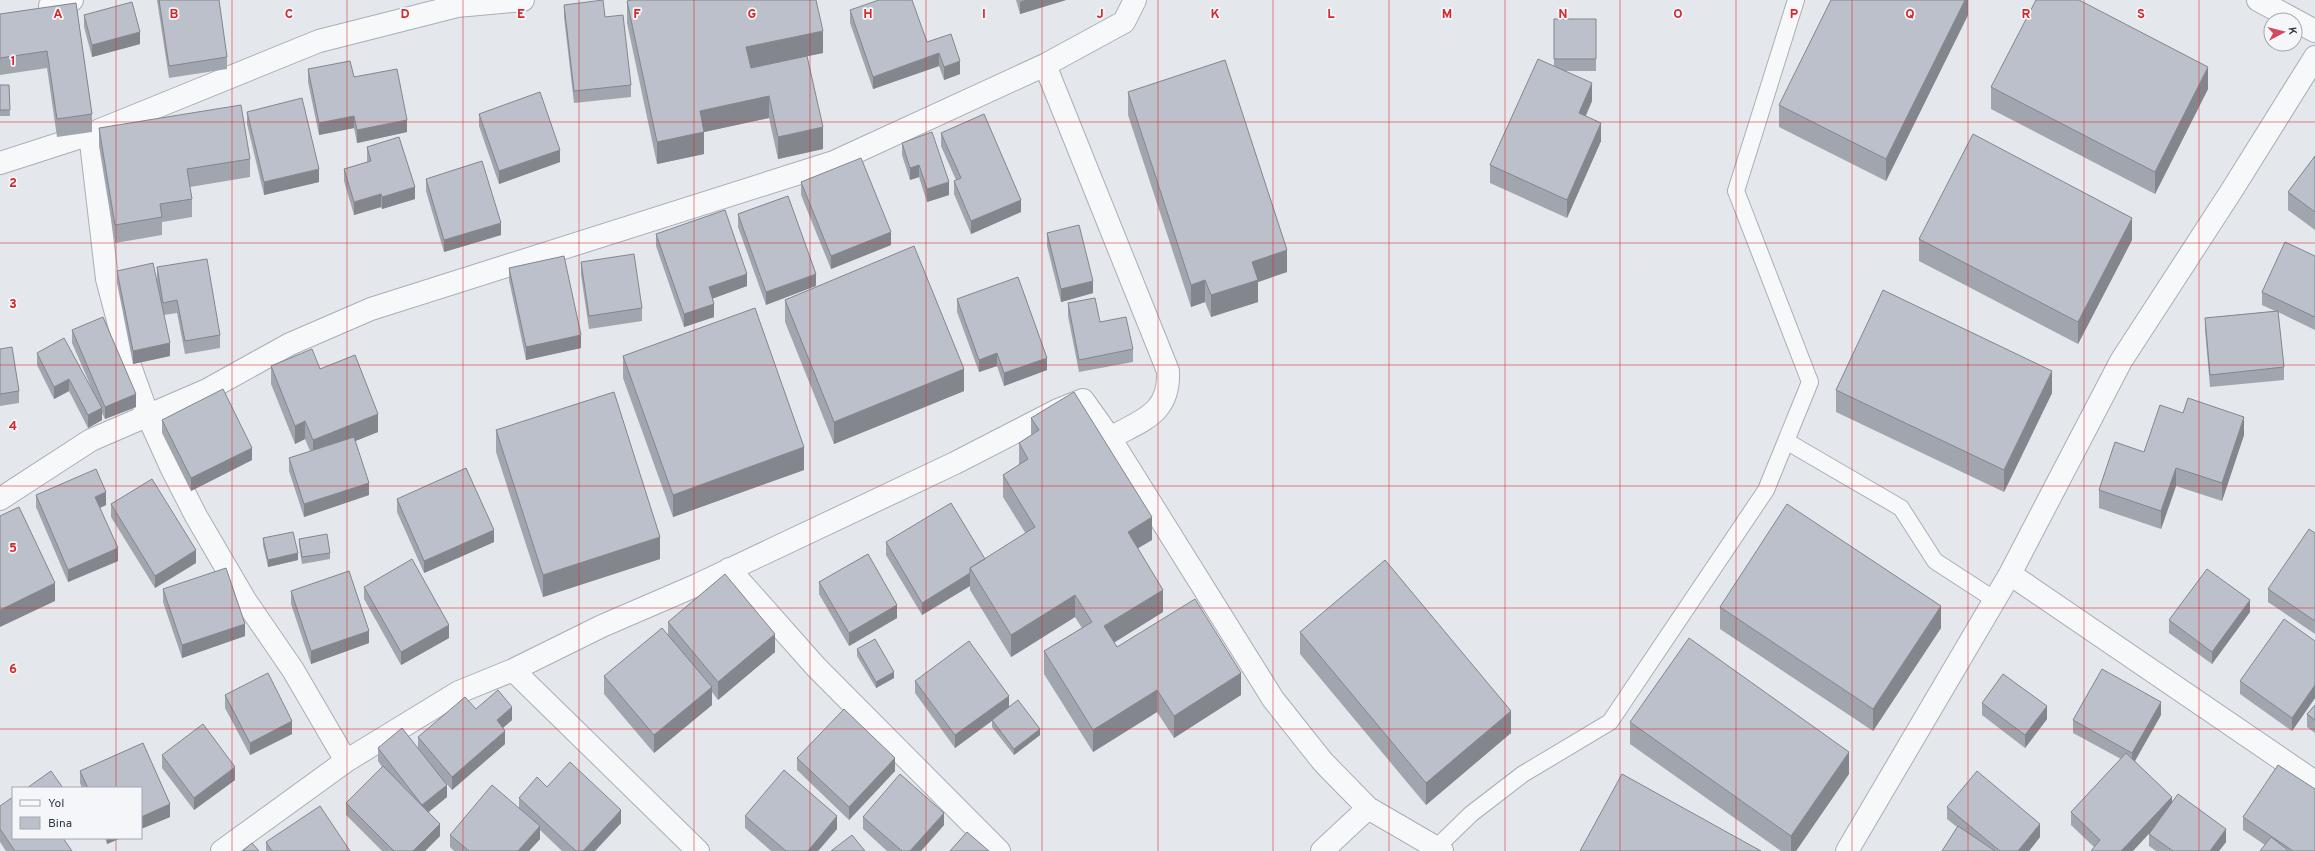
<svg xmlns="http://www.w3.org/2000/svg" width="2315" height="851" viewBox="0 0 2315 851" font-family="Overpass,sans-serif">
<rect width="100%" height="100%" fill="#e4e7ec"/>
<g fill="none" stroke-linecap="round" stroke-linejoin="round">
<defs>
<path id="lane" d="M1786,441L1901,508L1935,561L1995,600
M1436,848L1471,814L1523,774L1610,722L1766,490L1810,382L1736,191L1796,0"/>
<path id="street" d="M2258,0L2315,31
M50,6L72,0
M1045,65L1168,371C1170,414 1142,420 1110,438
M90,134L107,279L130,366L148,416L171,467L196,516L245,600L293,670L346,761
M0,163L90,134L319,41L457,6L523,0
M0,499L91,440L207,390L290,344L371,309L834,162L1045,65L1124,22L1135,0
M729,569L816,667L999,851
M2010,574L2315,782
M513,670L698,851
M222,851L346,761L459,692L513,670L602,626L697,585L955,463L1058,410L1083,400L1110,438L1273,699L1323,762L1368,808L1442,851
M1322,851L1368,808
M1847,851L2010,574L2121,361L2232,190L2315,57"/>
</defs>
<use href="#lane" stroke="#a9aeb7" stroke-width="18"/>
<use href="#street" stroke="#a9aeb7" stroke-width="24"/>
<use href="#lane" stroke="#f7f8fa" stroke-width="16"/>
<use href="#street" stroke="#f7f8fa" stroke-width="22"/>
</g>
<path fill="#a1a5ae" d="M157,0H219L227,57V69L169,78Z
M1016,0H1066L1020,14Z
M1965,0H1968V15L1886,181L1779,127V105Z
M627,1L823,53L807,56L823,149L778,159L769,118L704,132V154L657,164L627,23Z
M76,3L92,114V132L57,137L47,68L0,75V14Z
M564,5L605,17L631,85V97L574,103L564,17Z
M850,10L927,42L960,74L944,80L939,66L873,89L850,23Z
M84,15L140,44L92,57L84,27Z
M1554,19H1596V71H1566L1592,101L1586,116L1601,141L1567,218L1490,183V165L1554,66Z
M308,69L354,77L407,132L357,143L354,128L319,135L308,82Z
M0,85H9L10,116H0Z
M1991,87L2208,89L2155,194L1991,109Z
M1128,92L1287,272L1258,282V302L1211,317L1205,302L1191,307L1128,115Z
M247,112L319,182L264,195L247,124Z
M479,114L560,162L499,184L479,126Z
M99,128L250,159V177L190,187L192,199V217L162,222V235L115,243L99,146Z
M941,133L1021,212L971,234L954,194V181L956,180L941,146Z
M902,143L949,195L927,202L919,177L910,180L902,155Z
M367,147L415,199L382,209L381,207L354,215L344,181V169L367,162Z
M2315,156V230L2288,210V192Z
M426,179L501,235L444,252L426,191Z
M801,182L891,245L831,269L801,195Z
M788,196L766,305L738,227V214Z
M1047,233L1093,293L1061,302L1047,246Z
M656,234L747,286L713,298L714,317L684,327L656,246Z
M1919,239L2132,240L2078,344L1919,261Z
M2315,256V330L2278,312L2284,367V380L2210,387L2205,330V318L2275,311L2262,305V292Z
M581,262L642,308V321L589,329L581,275Z
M157,267L220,335V348L185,354L177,313L164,315L170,356L133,364L117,283V271L157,280Z
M509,268L581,348L526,360L509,280Z
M957,299L1047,370L1004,386L997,366L979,372L957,312Z
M785,300L964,391L834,444L785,322Z
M1068,303L1133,349V362L1079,372L1068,316Z
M72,330L136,407L105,419L102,413V420L88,428L69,391L54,399L37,365V353L92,389L72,343Z
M0,349L19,391V403L0,406Z
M623,356L804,470L673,517L623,378Z
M271,366L320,369L378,432L355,441L369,495L304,517L289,471V458L310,451L305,439L295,444L271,384Z
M1836,390L2052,393L2004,492L1836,412Z
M2183,413L2244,435L2222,501L2176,486L2161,529L2099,508V490L2144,452Z
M1031,418L1152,540L1138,548L1163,612L1114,642L1117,647L1241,695L1174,738L1157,712L1093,752L1044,674V651L1082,628L1075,617L1011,657L970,590V586L922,615L886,555V542L985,559L1026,534L1003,497V475L1019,465V443L1031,435Z
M162,420L252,460L191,491L162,433Z
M496,430L660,559L543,597L496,452Z
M36,495L106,505L100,508L118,561L68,582L36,507Z
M397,499L494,542L424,573L397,512Z
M111,504L196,563L155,588L111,517Z
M2315,533V634L2268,602V589Z
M263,538L298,560L268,567L263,545Z
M299,539L330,553V559L302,564L299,545Z
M819,582L897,618L849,646L819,594Z
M364,587L449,638L401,665L364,599Z
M163,589L245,636L182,658L163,602Z
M291,591L369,643L311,664L291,604Z
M1720,607L1941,628L1873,731L1720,629Z
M2250,612L2212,664L2169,633V620Z
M668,622L775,652L718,700L712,692V705L654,753L604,694V676L668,635Z
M1300,632L1511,733L1426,805L1300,654Z
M2315,641V698L2292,731L2240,694V681Z
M857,649L894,678L876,688L857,656Z
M915,681L1009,707L1040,735L1014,755L992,727V721L955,748L915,693Z
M225,695L292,734L250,755L225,708Z
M1982,703L2047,719L2025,748L1982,715Z
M2315,705V733L2307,727V714Z
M476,709L512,720L503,728L505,744L452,790L445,782L447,797L429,812L440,836L425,851H382L346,815V803L382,767L378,761V748H418V737Z
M2161,715L2135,761L2172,802L2226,842L2219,851H2156L2149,846V834L2094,847L2071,825V812L2121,759L2073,733V720Z
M1630,722L1849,774L1796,851H1781L1630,744Z
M143,743L170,804V817L141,829V788H82L80,783V771Z
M162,755L235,780L194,810L162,768Z
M797,758L895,771L849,820L797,770Z
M547,787L621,823L595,851H562L540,830V839L529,851H454L450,847V835L519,808V798Z
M0,806L72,851H6L0,842Z
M1947,807L2040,837L2029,851H1942L1957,827L1947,819Z
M745,816L837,829L818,851H771L745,828Z
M863,817L944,825L921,851H887L863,829Z
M2243,817L2315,851H2260L2265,845L2243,830Z
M105,838H121L107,844Z
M266,842L350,851H266Z"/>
<path fill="#83868d" d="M1025,0H1066L1020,14V2Z
M1965,0H1968V15L1886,181V159Z
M823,31V53L746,69V47Z
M140,32V44L92,57V45Z
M939,53V66L873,89V77Z
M960,61V74L944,80V67Z
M2208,67V89L2155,194V172Z
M1592,83V101L1579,130V113Z
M769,96V118L704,132V154L657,164V142L700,111Z
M354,116V128L319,135V123Z
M407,120V132L357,143V130Z
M1601,123V141L1567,218V200Z
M823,127V149L778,159V137Z
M560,150V162L499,184V171Z
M919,165V177L910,180V168Z
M319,169V182L264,195V182Z
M949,182V195L927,202V189Z
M415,187V199L382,209V197Z
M381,194V207L354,215V202Z
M1021,200V212L971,234V221Z
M2132,218V240L2078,344V322Z
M501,223V235L444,252V240Z
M891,232V245L831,269V256Z
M1287,250V272L1258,282V302L1211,317V295L1252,262Z
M747,274V286L709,300V287Z
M816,274V286L766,305V292Z
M1205,280V302L1191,307V285Z
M1093,281V293L1061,302V289Z
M714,304V317L684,327V314Z
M581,335V348L526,360V347Z
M170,343V356L133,364V351Z
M997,353V366L979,372V360Z
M1047,358V370L1004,386V373Z
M964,369V391L834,444V422Z
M2052,371V393L2004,492V470Z
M69,379V391L54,399V387Z
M136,394V407L105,419V407Z
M102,408V420L88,428V415Z
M378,414V432L313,458V440Z
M2244,417V435L2222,501V483Z
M305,421V439L295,444V426Z
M804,447V470L673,517V495Z
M252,448V460L191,491V478Z
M2176,468V486L2161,529V511Z
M369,483V495L304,517V504Z
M106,492V505L95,510V497Z
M1152,517V540L1128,554V532Z
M494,530V542L424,573V561Z
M660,537V559L543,597V575Z
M118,548V561L68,582V570Z
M196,550V563L155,588V576Z
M298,553V560L268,567V560Z
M970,573V586L922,615V603Z
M55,583V601L0,627V610Z
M1163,590V612L1104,649V626Z
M1075,595V617L1011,657V635Z
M2250,600V612L2212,664V652Z
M897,605V618L849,646V633Z
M1941,606V628L1873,731V709Z
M245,624V636L182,658V645Z
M449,625V638L401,665V652Z
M369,631V643L311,664V651Z
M775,634V652L718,700V682Z
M894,672V678L876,688V682Z
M1241,673V695L1174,738V716Z
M2315,685V698L2292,731V718Z
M712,687V705L654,753V735Z
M1157,690V712L1093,752V730Z
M1009,696V708L955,748V735Z
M2161,702V715L2132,766V753Z
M2047,706V719L2025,748V735Z
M512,707V720L497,733V720Z
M1511,711V733L1426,805V783Z
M292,721V734L250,755V743Z
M1040,729V735L1014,755V749Z
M505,731V744L452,790V777Z
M1849,752V774L1796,851H1791V836Z
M895,758V771L849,820V807Z
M235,767V780L194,810V798Z
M447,785V797L422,817V805Z
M2172,797V809L2133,851H2121Z
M170,804V817L141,829V817Z
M621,810V823L595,851H583Z
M944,813V825L921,851H910Z
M837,816V829L818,851H808Z
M440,824V836L425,851H413Z
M2040,824V837L2029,851H2018Z
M540,826V839L529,851H518Z
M2226,829V842L2219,851H2210Z
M107,838H121L107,844Z"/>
<path fill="#bbc0ca" stroke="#83868d" d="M159,0H219L227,57L169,66Z
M603,0L605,17L623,15L631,85L574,91L564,5Z
M631,0H816L823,31L746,47L751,68L807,56L823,127L778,137L769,96L700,111L704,132L657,142L627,1Z
M879,0H912L927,42L951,34L960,61L944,67L939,53L873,77L850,10Z
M1831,0H1965L1886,159L1779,105Z
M2036,0H2079L2208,67L2155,172L1991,87Z
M132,2L140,32L92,45L84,15Z
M76,3L92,114L57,119L47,51L0,58V14Z
M1554,19H1596V59H1554Z
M1538,59L1592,83L1579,113L1601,123L1567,200L1490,165Z
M1225,60L1287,250L1252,262L1258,280L1211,295L1205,280L1191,285L1128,92Z
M350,61L354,77L397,69L407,120L357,130L354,116L319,123L308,69Z
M0,85H9L10,110H0Z
M540,92L560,150L499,171L479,114Z
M302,98L319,169L264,182L247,112Z
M241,105L250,159L187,169L192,199L160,204L162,217L115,225L99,128Z
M984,114L1021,200L971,221L954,181L961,178L941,133Z
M932,132L949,182L927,189L919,165L910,168L902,143Z
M1973,134L2132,218L2078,322L1919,239Z
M399,137L415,187L382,197L381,194L354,202L344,169L371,161L367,147Z
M2315,156V212L2288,192Z
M861,158L891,232L831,256L801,182Z
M482,161L501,223L444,240L426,179Z
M788,196L816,274L766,292L738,214Z
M725,210L747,274L709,287L714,304L684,314L656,234Z
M1079,225L1093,281L1061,289L1047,233Z
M2285,242L2315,256V317L2262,292Z
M914,246L964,369L834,422L785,300Z
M634,254L642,308L589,316L581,262Z
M564,256L581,335L526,347L509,268Z
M207,259L220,335L185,341L177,300L163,303L157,267Z
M153,263L170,343L133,351L117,271Z
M1018,277L1047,358L1004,373L997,353L979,360L957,299Z
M1883,290L2052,371L2004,470L1836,390Z
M1095,298L1100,322L1126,317L1133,349L1079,360L1068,303Z
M755,308L804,447L673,495L623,356Z
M2278,311L2284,367L2210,375L2205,318Z
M103,317L136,394L105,407L72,330Z
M64,338L102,408L88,415L69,379L54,387L37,353Z
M12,347L19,391L0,394V349Z
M312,349L320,369L355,355L378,414L313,440L305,421L295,426L271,366Z
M223,389L252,448L191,478L162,420Z
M614,392L660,537L543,575L496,430Z
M1074,392L1152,517L1128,532L1163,590L1104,626L1117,647L1195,599L1241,673L1174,716L1157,690L1093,730L1044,651L1092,622L1075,595L1011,635L970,568L1035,527L1003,475L1028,459L1019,443L1039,430L1031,418Z
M2188,398L2244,417L2222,483L2176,468L2161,511L2099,490L2115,442L2144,452L2160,405L2183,413Z
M354,437L369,483L304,504L289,458Z
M466,468L494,530L424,561L397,499Z
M96,469L106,492L95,497L118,548L68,570L36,495Z
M152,479L196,550L155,576L111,504Z
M951,503L985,559L970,568V573L922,603L886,542Z
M1787,504L1941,606L1873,709L1720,607Z
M19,507L55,583L0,610V516Z
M2309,529L2315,533V621L2268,589Z
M293,532L298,553L268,560L263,538Z
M327,534L330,553L302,557L299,539Z
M868,554L897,605L849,633L819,582Z
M412,559L449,625L401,652L364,587Z
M1385,560L1511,711L1426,783L1300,632Z
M226,568L245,624L182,645L163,589Z
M2207,569L2250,600L2212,652L2169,620Z
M349,571L369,631L311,651L291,591Z
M725,574L775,634L718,682L668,622Z
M2284,619L2315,641V685L2292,718L2240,681Z
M662,628L712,687L654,735L604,676Z
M1689,638L1849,752L1791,836L1630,722Z
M875,639L894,672L876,682L857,649Z
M969,641L1009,696L955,735L915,681Z
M2102,669L2161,702L2132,753L2073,720Z
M268,673L292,721L250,743L225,695Z
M2003,674L2047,706L2025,735L1982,703Z
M498,690L512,707L497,720L505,731L452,777L418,737L465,697L476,709Z
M1018,700L1040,729L1014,749L992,720Z
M2315,705V720L2307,714Z
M844,709L895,758L849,807L797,758Z
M203,724L235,767L194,798L162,755Z
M402,728L447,785L422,805L378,748Z
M143,743L170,804L141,817V788H88L80,771Z
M2126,753L2172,797L2121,851H2091L2100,840L2071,812Z
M570,762L621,810L583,851H576L519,798L537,777L547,787Z
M2278,765L2315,789V851H2293L2243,817Z
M383,766L440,824L413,851H394L346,803Z
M784,770L837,816L808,851H786L745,816Z
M51,771L63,788H27Z
M1977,771L2040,824L2018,851H2000L1947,807Z
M900,774L944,813L910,851H902L863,817Z
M1622,774L1761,851H1580Z
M492,785L540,826L518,851H469L450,835Z
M2178,794L2226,829L2210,851H2173L2149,834Z
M13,797V838H63L72,851H15L0,829V806Z
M320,806L350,851H272L266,842Z
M1958,826L1995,851H1942Z
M967,832L989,851H950Z
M852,835L865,851H831Z
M2271,837L2289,851H2260Z
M252,843L259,851H243Z"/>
<path fill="none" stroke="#d62828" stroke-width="1" stroke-opacity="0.55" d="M116,0V788M232,0V851M347,0V851M463,0V851M579,0V851M694,0V851M810,0V851M926,0V851M1042,0V851M1158,0V851M1273,0V851M1389,0V851M1505,0V851M1620,0V851M1736,0V851M1852,0V851M1968,0V851M2084,0V851M2199,0V851M0,122H2315M0,243H2315M0,365H2315M0,486H2315M0,608H2315M0,729H2315M116,838V851"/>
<g font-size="13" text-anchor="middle" font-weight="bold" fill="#d62828" stroke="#f4f6f9" stroke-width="3.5" stroke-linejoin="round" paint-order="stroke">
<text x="58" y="18">A</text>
<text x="174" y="18">B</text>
<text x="289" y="18">C</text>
<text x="405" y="18">D</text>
<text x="521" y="18">E</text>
<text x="637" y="18">F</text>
<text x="752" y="18">G</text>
<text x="868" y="18">H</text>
<text x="984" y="18">I</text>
<text x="1100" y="18">J</text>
<text x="1215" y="18">K</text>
<text x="1331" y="18">L</text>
<text x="1447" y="18">M</text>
<text x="1563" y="18">N</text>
<text x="1678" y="18">O</text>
<text x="1794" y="18">P</text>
<text x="1910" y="18">Q</text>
<text x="2026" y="18">R</text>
<text x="2141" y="18">S</text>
<text x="13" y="65">1</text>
<text x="13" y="187">2</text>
<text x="13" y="308">3</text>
<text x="13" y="430">4</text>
<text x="13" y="552">5</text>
<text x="13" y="673">6</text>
</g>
<rect x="12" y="787" width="130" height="52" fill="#f4f6f9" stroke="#a4a8b1"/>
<rect x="20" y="800" width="20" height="6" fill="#f7f8fa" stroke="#a4a8b1"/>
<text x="48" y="807" font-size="12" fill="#2b3445">Yol</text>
<rect x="20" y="817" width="20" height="12" fill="#bbc0ca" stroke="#a4a8b1"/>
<text x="48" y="827" font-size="12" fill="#2b3445">Bina</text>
<g transform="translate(2283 32) rotate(83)"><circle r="19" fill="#f4f6f9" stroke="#a4a8b1"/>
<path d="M0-3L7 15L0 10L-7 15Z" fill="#d1495b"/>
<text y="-6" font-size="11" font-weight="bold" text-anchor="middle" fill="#2b3445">K</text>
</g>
</svg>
